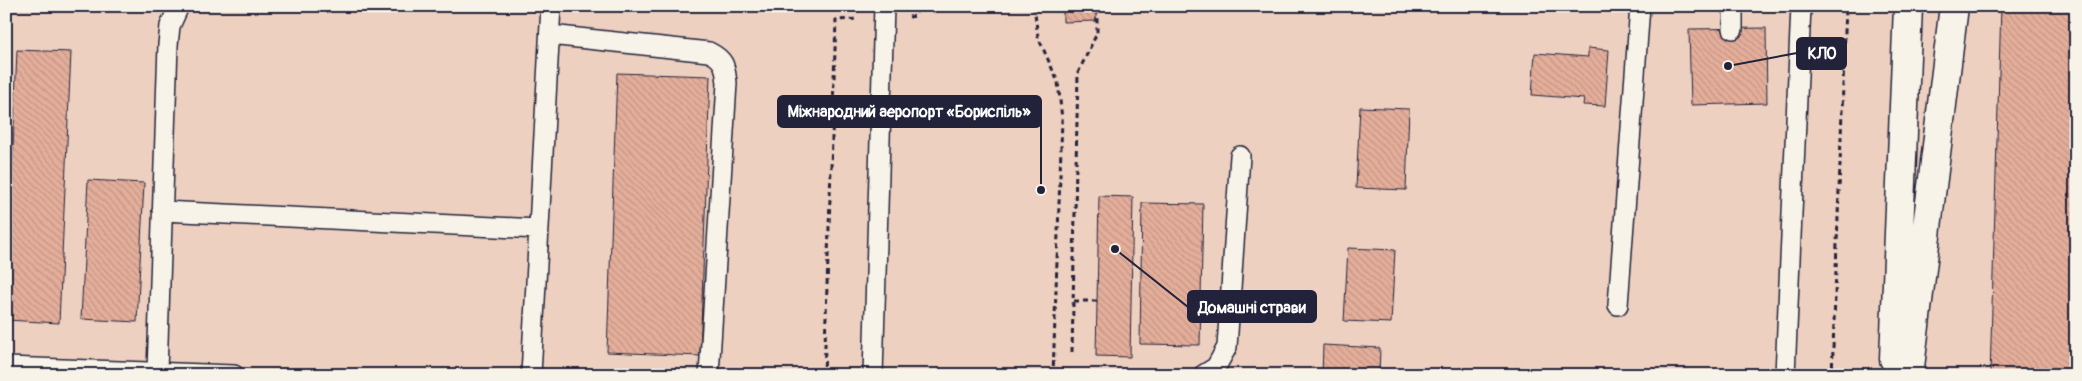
<svg xmlns="http://www.w3.org/2000/svg" width="2082" height="381" viewBox="0 0 2082 381" font-family="Pangolin,sans-serif">
<defs>
<pattern id="building-back-hatch" width="6" height="6" patternUnits="userSpaceOnUse" patternTransform="scale(1.25)"><rect width="6" height="6" fill="#e4ae9a"/><path d="M-1 5l2 2M0 0l6 6M5-1l2 2" fill="none" stroke="#c39586"/></pattern>
</defs>
<rect width="100%" height="100%" fill="#f1ded1"/>
<filter id="ink" filterUnits="userSpaceOnUse"><feTurbulence type="fractalNoise" baseFrequency=".02" numOctaves="2"/><feDisplacementMap in="SourceGraphic" scale="10" xChannelSelector="R" yChannelSelector="G"/><feConvolveMatrix kernelMatrix="1 2 1 2 8 2 1 2 1" color-interpolation-filters="sRGB"/></filter>
<g filter="url(#ink)">
<path fill="#edd0c0" d="M6,6H2076V375H6Z"/>
<path fill="url(#building-back-hatch)" stroke="#22223b" d="M1063,6H1096V21L1063,22Z
M2001,6H2076V375H1990Z
M1766,28L1767,103L1691,105L1689,29Z
M1588,48L1609,50L1605,106L1583,105L1584,99L1532,95L1535,53L1588,57Z
M17,50L71,52L59,323L6,320Z
M617,73L710,76L700,356L607,352Z
M1360,107L1409,109L1406,190L1356,188Z
M88,180L144,183L137,322L81,319Z
M1099,196L1133,197L1130,357L1096,356Z
M1142,203L1203,204L1200,345L1140,344Z
M1348,248L1395,250L1391,323L1344,321Z
M1323,345L1380,348L1379,375H1322Z"/>
<g fill="none" stroke-linecap="round" stroke-linejoin="round">
<defs>
<path id="service" d="M1733,6V29
M550,35L709,52C725,60 725,66 727,83L709,375
M162,211L539,229
M1618,305L1640,6
M6,367L234,375
M157,372L168,45L170,26L179,6
M531,375L551,6
M873,375L884,6
M1203,375L1216,367L1227,347L1240,156
M1785,375L1801,6"/>
<path id="trunk" d="M1894,359L1908,6
M1909,375L1954,6"/>
</defs>
<use href="#service" stroke="#22223b" stroke-width="22"/>
<use href="#trunk" stroke="#22223b" stroke-width="31"/>
<path stroke="#22223b" stroke-width="3" stroke-dasharray="5 4" stroke-linecap="butt" d="M1034,6L1038,37L1058,82L1062,119L1053,375
M909,17L915,16L919,6
M1074,301H1097
M1072,352L1078,73L1097,33V6
M824,375L836,20L858,19
M1832,375L1846,6"/>
<use href="#service" stroke="#f7f3e8" stroke-width="19"/>
<use href="#trunk" stroke="#f7f3e8" stroke-width="28"/>
</g>
</g>
<path fill="none" stroke="#22223b" stroke-width="2" d="M1728 66L1797 53M1041 190L1041 111M1115 249L1188 307"/>
<g fill="#22223b" stroke="#f7f3e8" stroke-width="2">
<circle cx="1728" cy="66" r="5"/>
<circle cx="1041" cy="190" r="5"/>
<circle cx="1115" cy="249" r="5"/>
</g>
<g fill="#22223b" stroke="#22223b" stroke-width="2">
<rect x="1797" y="38" width="49" height="31" rx="5"/>
<rect x="778" y="96" width="263" height="31" rx="5"/>
<rect x="1188" y="291" width="128" height="31" rx="5"/>
</g>
<g font-size="16" text-anchor="middle" font-weight="bold" fill="#fff">
<text x="1822" y="59">КЛО</text>
<text x="909" y="117">Міжнародний аеропорт «Бориспіль»</text>
<text x="1252" y="313">Домашні страви</text>
</g>
<rect width="2082" height="381" fill="none" stroke="#f7f3e8" stroke-width="25"/>
<rect x="12" y="12" width="2057" height="356" fill="none" stroke="#22223b" stroke-width="2" filter="url(#ink)"/>
</svg>
